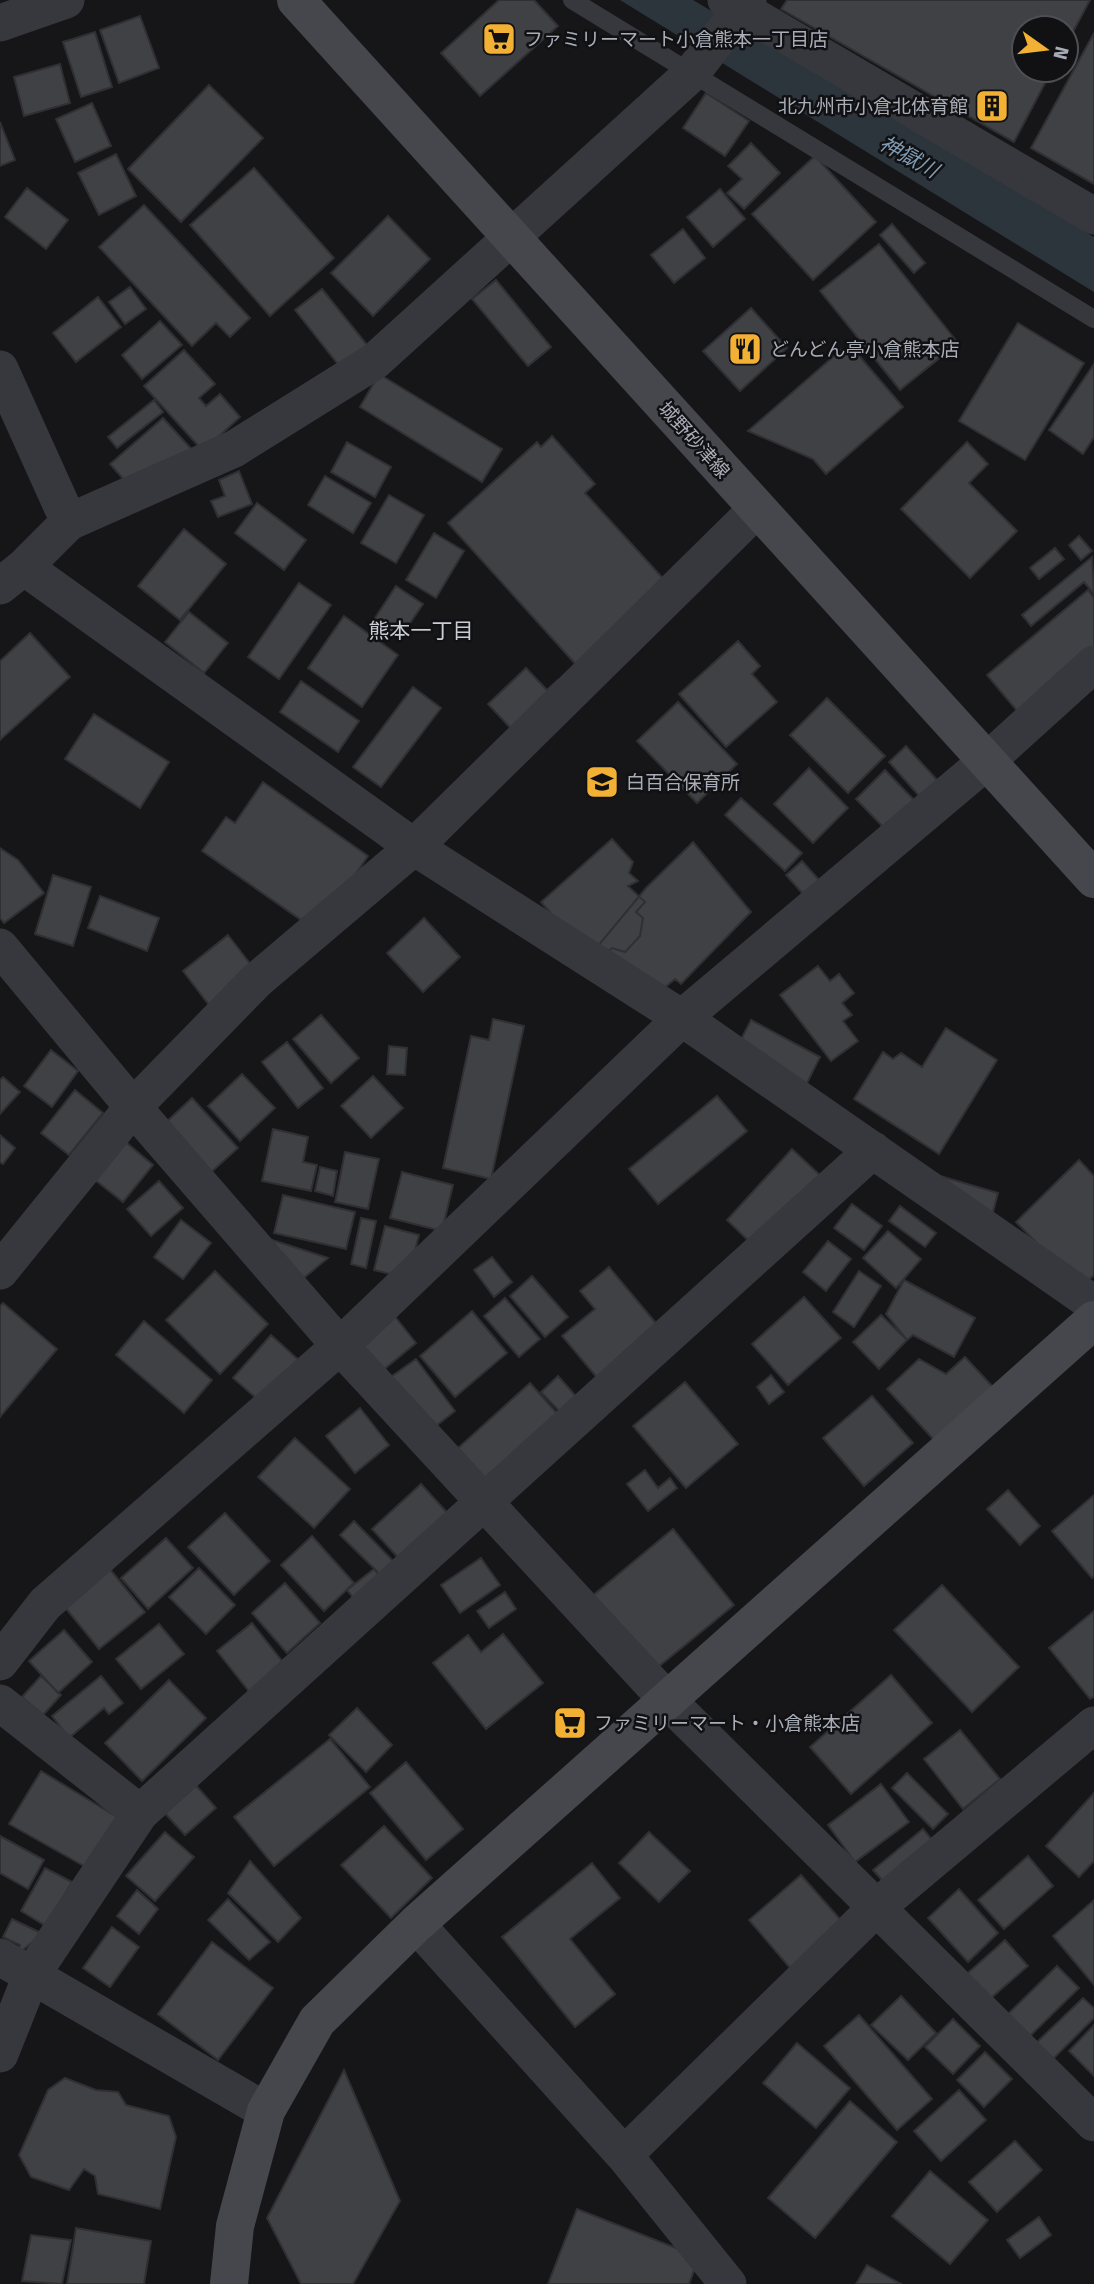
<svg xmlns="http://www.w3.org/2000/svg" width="1094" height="2284" viewBox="0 0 1094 2284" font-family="'Fira Sans','Noto Sans JP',sans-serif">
<rect width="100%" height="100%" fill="#161618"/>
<path fill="#2c353c" d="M620,0H693L1094,237V292Z"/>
<path fill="#404145" stroke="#303034" stroke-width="2" d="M499,0H534L558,26L480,96L441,53Z
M787,0H1090L1066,45V28H1024V70H1052L1014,142L781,9Z
M140,16L159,68L119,83L100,30Z
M95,32L112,87L81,97L63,42Z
M1094,33V184L1031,148Z
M60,64L70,103L24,116L14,77Z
M209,85L263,138L181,222L128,169Z
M706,93L749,121L725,156L683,128Z
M92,103L111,146L75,162L56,119Z
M0,122L15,160L0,166Z
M751,143L780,173L744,209L727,193L742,179L728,166Z
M116,154L136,196L99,215L78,173Z
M815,156L876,222L813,280L752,214Z
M254,168L334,258L270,316L190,225Z
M27,188L68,220L46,249L5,217Z
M720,189L745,219L713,247L687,217Z
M144,205L250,318L230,337L216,323L192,346L99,247Z
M388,216L430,259L373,316L331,273Z
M892,224L925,263L914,273L880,235Z
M683,229L705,258L674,283L651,255Z
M879,244L958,343L900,390L820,291Z
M496,280L551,347L528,366L472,299Z
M130,287L146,309L125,324L109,302Z
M322,289L368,346L341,368L295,310Z
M98,297L121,327L76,362L53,333Z
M751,308L787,348L740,391L703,351Z
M160,321L182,345L142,379L122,355Z
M1018,323L1084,363L1025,460L959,421Z
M842,349L847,354L855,351L903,407L826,474L813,459L748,431Z
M184,350L215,384L199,398L206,406L220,394L240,417L203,451L144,386Z
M1094,364V437L1083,454L1049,430Z
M379,374L502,449L482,482L360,407Z
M154,400L163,412L117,448L108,437Z
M163,418L195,453L142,500L110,464Z
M552,436L595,484L585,493L670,586L579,668L448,523L537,442L541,447Z
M347,442L391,467L375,497L331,472Z
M967,442L988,464L969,483L1017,531L970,578L901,509Z
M239,471L252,504L218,517L211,501L225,496L219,480Z
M325,476L371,503L353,533L308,505Z
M389,495L424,515L396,563L361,543Z
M257,503L306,540L284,570L235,533Z
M184,529L226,564L180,620L138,586Z
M434,533L464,551L436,598L406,580Z
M1079,536L1092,551L1081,560L1069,545Z
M1055,548L1064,559L1039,579L1030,568Z
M1092,557L1094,594L1084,582L1031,626L1022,615Z
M299,583L331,605L279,679L248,657Z
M396,586L423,604L400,638L373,621Z
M1088,590L1094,598V658L1023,718L987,675Z
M189,612L228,643L204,673L165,642Z
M344,616L398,655L362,707L308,668Z
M30,633L70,677L0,740V661Z
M738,641L760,666L752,674L777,702L726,747L679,694Z
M526,668L547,690L558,680L569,691L519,737L488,704Z
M301,681L359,721L338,752L280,712Z
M413,687L441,708L381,787L353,767Z
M827,698L885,756L848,793L790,735Z
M678,702L737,764L697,803L637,741Z
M94,714L169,762L140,808L65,759Z
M906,746L939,782L921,798L889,762Z
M809,768L848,808L813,843L774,804Z
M885,770L917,803L888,832L856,799Z
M263,782L368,856L317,931L202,851L226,817L235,823Z
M741,798L802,853L785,871L725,815Z
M612,839L633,862L629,873L638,881L628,886L645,902L636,912L643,918L640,936L625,952L612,948L602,957L578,945L541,902Z
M693,842L751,912L681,984L675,979L639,1009L588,958L646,888Z
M0,848L18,860L44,893L4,923L0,918Z
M802,861L838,901L822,915L786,875Z
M53,875L91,887L73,946L35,934Z
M100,896L159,918L147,951L88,928Z
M424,918L460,957L423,992L387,953Z
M228,935L255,970L209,1005L183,971Z
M818,966L830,981L839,974L854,993L842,1003L852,1015L843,1021L858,1041L831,1061L780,995Z
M321,1015L359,1058L331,1083L293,1039Z
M493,1019L524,1026L491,1179L443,1168L471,1036L489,1040Z
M751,1020L820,1057L805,1087L735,1051Z
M946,1028L997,1060L939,1154L854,1099L883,1052L893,1059L901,1053L922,1067Z
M287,1042L323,1088L298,1108L262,1062Z
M389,1046L407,1048L405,1075L387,1074Z
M51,1050L78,1071L52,1107L24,1086Z
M242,1074L275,1108L240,1141L208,1106Z
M373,1076L403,1108L371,1138L341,1106Z
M3,1077L20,1092L0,1114V1080Z
M75,1090L103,1113L69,1155L41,1133Z
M717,1096L747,1131L658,1204L629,1169Z
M192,1098L238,1148L209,1174L164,1124Z
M273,1129L308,1137L303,1162L317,1165L311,1191L262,1181Z
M0,1135L15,1148L3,1164L0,1162Z
M121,1138L153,1165L123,1202L90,1176Z
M792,1149L821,1176L755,1247L727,1220Z
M345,1152L379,1159L368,1209L335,1202Z
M1079,1160L1094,1176V1275L1081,1288L1016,1222Z
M320,1167L337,1171L333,1196L315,1191Z
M402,1172L453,1185L442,1231L390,1218Z
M930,1173L998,1193L992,1216Z
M159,1181L183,1208L151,1236L127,1209Z
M283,1195L355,1212L346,1249L274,1233Z
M852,1204L882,1226L864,1250L834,1228Z
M900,1206L936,1233L925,1247L889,1221Z
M361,1218L376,1221L366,1268L351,1264Z
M181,1220L211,1243L183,1279L154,1257Z
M385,1226L419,1235L408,1278L374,1270Z
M888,1231L921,1259L896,1288L863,1258Z
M263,1237L328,1258L299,1282Z
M828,1241L851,1259L826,1291L803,1272Z
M492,1257L512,1282L494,1297L474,1270Z
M609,1267L660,1328L599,1380L562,1336L595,1309L580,1291Z
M215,1271L268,1324L220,1374L166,1320Z
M859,1271L881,1286L854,1327L833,1312Z
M532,1276L568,1317L545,1337L510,1296Z
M904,1280L975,1318L954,1357L913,1335L907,1340L886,1314Z
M804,1297L841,1338L788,1385L752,1344Z
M505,1298L540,1339L519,1357L484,1316Z
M3,1303L57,1349L0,1417V1306Z
M472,1311L507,1353L455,1397L420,1356Z
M393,1314L416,1343L382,1371L358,1342Z
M881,1315L907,1340L879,1369L853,1342Z
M144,1321L212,1380L184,1413L116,1355Z
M271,1335L302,1363L264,1405L233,1378Z
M965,1357L993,1387L935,1441L887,1389L919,1359L946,1374Z
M416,1359L455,1411L427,1433L388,1379Z
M771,1375L784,1392L769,1404L757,1387Z
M558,1376L582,1403L566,1418L541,1392Z
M685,1382L738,1444L686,1488L633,1426Z
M530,1383L564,1421L492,1486L458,1448Z
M872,1396L913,1443L864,1486L823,1438Z
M360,1408L389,1445L355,1473L326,1436Z
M295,1438L350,1489L314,1528L258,1477Z
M645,1470L658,1488L670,1478L677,1488L648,1511L627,1484Z
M421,1484L453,1519L404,1564L372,1529Z
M1008,1490L1040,1526L1020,1545L987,1509Z
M1094,1495V1576L1092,1578L1052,1531Z
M225,1513L270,1561L234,1595L188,1547Z
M354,1521L403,1571L390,1584L340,1535Z
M673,1529L734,1605L652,1672L591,1597Z
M312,1536L354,1583L324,1611L281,1565Z
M166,1538L193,1568L148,1609L121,1578Z
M481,1558L500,1585L460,1613L441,1585Z
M109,1568L145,1612L99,1649L63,1605Z
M199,1568L235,1605L206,1634L169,1597Z
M374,1569L396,1597L369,1618L347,1590Z
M285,1583L320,1623L287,1653L252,1613Z
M942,1585L1019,1667L972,1712L894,1630Z
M505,1592L516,1609L489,1628L477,1611Z
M1094,1611V1697L1090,1699L1049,1648Z
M252,1623L290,1671L255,1699L217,1651Z
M159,1624L184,1654L141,1689L116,1659Z
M64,1630L92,1662L58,1693L29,1661Z
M503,1634L543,1683L486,1729L433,1663L468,1635L481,1652Z
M891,1675L932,1723L851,1794L810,1747Z
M41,1676L61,1695L43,1715L22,1697Z
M101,1676L123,1703L109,1714L104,1708L69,1738L52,1716Z
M169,1680L206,1718L142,1781L105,1743Z
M357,1708L392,1745L366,1772L329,1735Z
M960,1730L1000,1779L963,1809L924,1759Z
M330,1739L370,1787L274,1866L234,1817Z
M406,1762L463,1829L426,1860L370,1793Z
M41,1771L122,1820L91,1870L9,1824Z
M907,1773L948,1814L933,1829L892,1788Z
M193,1782L216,1808L185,1835L162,1810Z
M881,1784L909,1822L855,1862L828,1825Z
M1094,1793V1861L1079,1877L1046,1846Z
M384,1826L432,1878L391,1918L341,1865Z
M923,1829L938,1847L889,1888L873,1870Z
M165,1832L194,1857L155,1901L126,1876Z
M649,1832L690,1871L659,1902L619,1863Z
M0,1836L44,1860L28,1889L0,1873Z
M1028,1856L1053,1886L1004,1929L978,1900Z
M250,1861L301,1918L278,1942L228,1893Z
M592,1863L620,1898L570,1939L615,1994L575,2027L502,1937Z
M45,1868L72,1882L46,1926L21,1911Z
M801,1875L862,1944L809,1990L749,1920Z
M959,1889L998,1933L968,1962L928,1918Z
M137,1890L158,1909L139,1934L117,1916Z
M228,1899L270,1942L249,1960L208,1920Z
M1094,1900V1985L1053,1936Z
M12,1919L39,1932V1937L24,1949L19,1959L14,1957L20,1945L3,1937Z
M112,1927L139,1947L110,1987L83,1968Z
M1005,1940L1028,1966L983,2005L961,1979Z
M212,1942L273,1988L218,2060L158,2014Z
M1057,1966L1079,1988L1030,2036L1008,2014Z
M901,1996L936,2033L908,2060L871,2025Z
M1083,1998L1094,2008V2018L1053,2059L1035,2044Z
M859,2015L932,2099L897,2130L824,2046Z
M953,2019L980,2046L953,2074L925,2047Z
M1094,2025V2076L1069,2051Z
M797,2043L850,2088L816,2128L763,2083Z
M985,2052L1012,2079L984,2107L957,2080Z
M344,2070L400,2201L353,2284H301L267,2218Z
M65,2078L96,2090L118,2092L126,2105L169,2116L176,2137L160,2209L98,2194L95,2176L84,2169L69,2190L31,2177L19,2155L48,2090Z
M959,2090L986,2120L941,2161L914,2131Z
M850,2101L897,2142L815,2238L768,2198Z
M1015,2141L1042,2170L997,2212L969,2182Z
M930,2171L988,2220L950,2264L892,2216Z
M577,2209L699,2257L689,2284H548Z
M1039,2217L1051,2235L1020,2258L1007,2240Z
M76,2228L151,2241L144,2284H67Z
M31,2235L71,2240L62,2284L22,2281Z
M867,2265L901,2284H856Z"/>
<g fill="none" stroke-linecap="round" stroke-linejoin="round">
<path stroke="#37383d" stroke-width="18" d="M572,0L1094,319"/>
<path stroke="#37383d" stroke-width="37" d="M726,0L1094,216
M0,23L66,0
M0,369L69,522
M24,567L414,847L682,1018L1094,1304
M0,586L24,567L69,522L234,449L375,361L691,74L748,0
M0,947L133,1107L340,1346L668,1701L1094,2123
M0,1271L133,1107L256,981L414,847L757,509
M0,1662L45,1604L340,1346L682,1018L988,760L1094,664
M0,1703L140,1813
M416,1924L624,2155L728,2284
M0,1957L266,2111
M0,2054L31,1976L140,1813L873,1150
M624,2155L876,1908L1094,1725"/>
<path stroke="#45474d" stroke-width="38" d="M296,0L1094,879
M229,2284L235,2226L266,2111L317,2021L416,1924L1094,1320"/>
</g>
<defs>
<symbol id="supermarket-square" viewBox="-11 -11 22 22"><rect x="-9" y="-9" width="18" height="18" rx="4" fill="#f2b134" stroke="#111113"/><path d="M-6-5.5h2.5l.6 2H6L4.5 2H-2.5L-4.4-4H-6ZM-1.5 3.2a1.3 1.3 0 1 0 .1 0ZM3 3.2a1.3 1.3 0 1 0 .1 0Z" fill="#111"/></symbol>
<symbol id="building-square" viewBox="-11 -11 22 22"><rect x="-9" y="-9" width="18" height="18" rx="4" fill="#f2b134" stroke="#111113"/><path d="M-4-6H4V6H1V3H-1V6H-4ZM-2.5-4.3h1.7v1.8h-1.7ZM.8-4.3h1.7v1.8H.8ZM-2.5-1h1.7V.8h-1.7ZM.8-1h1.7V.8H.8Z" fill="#111"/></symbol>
<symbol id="restaurant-square" viewBox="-11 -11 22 22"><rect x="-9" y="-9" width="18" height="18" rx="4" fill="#f2b134" stroke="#111113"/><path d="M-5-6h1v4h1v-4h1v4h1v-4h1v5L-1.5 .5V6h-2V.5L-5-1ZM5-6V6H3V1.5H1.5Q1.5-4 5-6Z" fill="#111"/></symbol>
<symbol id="school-square" viewBox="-11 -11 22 22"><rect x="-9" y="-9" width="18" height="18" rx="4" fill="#f2b134" stroke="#111113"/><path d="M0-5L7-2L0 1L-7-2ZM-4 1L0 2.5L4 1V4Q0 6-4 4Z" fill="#111"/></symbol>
</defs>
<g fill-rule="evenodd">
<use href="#supermarket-square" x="480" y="20" width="38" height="38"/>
<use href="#building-square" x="973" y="87" width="38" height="38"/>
<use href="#restaurant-square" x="726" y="330" width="38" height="38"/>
<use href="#school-square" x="583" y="763" width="38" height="38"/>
<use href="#supermarket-square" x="551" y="1704" width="38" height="38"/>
</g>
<g text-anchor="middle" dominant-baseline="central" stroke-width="5" stroke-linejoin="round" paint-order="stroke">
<g font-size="19" fill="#a8adb8" stroke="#111113" text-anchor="start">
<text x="524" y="39">ファミリーマート小倉熊本一丁目店</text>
<text x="968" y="106" text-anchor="end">北九州市小倉北体育館</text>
<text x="770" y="349">どんどん亭小倉熊本店</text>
<text x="626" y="782">白百合保育所</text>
<text x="594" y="1723">ファミリーマート・小倉熊本店</text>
</g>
<g font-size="19" fill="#a8adb8" stroke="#111113">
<text transform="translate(694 440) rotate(48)">城野砂津線</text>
</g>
<g font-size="21" font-style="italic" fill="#7f9bb3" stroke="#111113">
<text transform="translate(909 157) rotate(29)">神獄川</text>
</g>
<g font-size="21" fill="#c9ccd4" stroke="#111113">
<text x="421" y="631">熊本一丁目</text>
</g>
</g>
<g transform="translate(1045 49) rotate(104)"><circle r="33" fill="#111113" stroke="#4d4f55" stroke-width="2"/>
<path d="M0-5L12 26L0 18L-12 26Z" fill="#f2b134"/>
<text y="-10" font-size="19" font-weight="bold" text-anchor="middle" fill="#a8adb8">N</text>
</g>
</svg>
